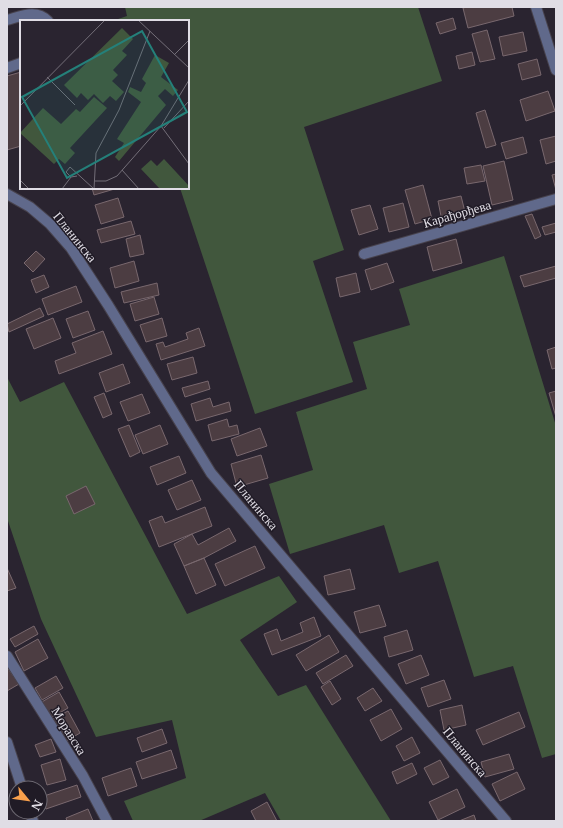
<svg xmlns="http://www.w3.org/2000/svg" width="563" height="828" viewBox="0 0 563 828" font-family="'Libre Baskerville',serif">
<rect width="100%" height="100%" fill="#2a2430"/>
<path fill="#41573d" d="M125,7H418L442,81L304,127L344,250L313,261L353,382L255,414L180,188H188V21H112L127,16Z
M504,256L556,426V754L542,758L513,666L474,677L438,561L399,573L384,525L290,554L269,484L313,470L296,412L367,389L353,342L410,325L399,289Z
M7,377L20,402L64,382L187,614L279,576L297,602L240,640L278,696L306,685L391,821H281L265,793L199,821H133L124,801L186,778L172,720L96,737L41,619L7,518Z"/>
<path fill="#4c3d42" stroke="#79686e" d="M467,7H512L514,16L468,28L463,8Z
M453,18L456,29L440,34L436,23Z
M487,30L495,59L480,62L472,34Z
M523,32L527,51L503,56L499,37Z
M472,52L475,65L459,69L456,56Z
M537,59L541,75L522,80L518,64Z
M21,72V146L7,150V76Z
M548,91L555,111L526,121L520,100Z
M485,110L496,145L486,148L476,113Z
M556,136V161L546,164L540,140Z
M523,137L527,153L506,159L501,143Z
M504,161L513,200L492,205L483,166Z
M481,165L485,181L467,184L464,168Z
M556,174V190L552,175Z
M423,185L432,219L415,224L405,190Z
M92,188H118L94,195Z
M461,196L466,216L442,221L438,201Z
M118,198L124,217L101,224L95,205Z
M403,203L409,227L389,232L383,208Z
M370,205L378,229L359,235L351,210Z
M532,214L541,236L535,239L525,216Z
M131,221L135,234L101,243L97,230Z
M556,223V232L545,235L542,227Z
M140,235L144,254L130,257L126,239Z
M456,239L462,263L433,271L427,247Z
M36,251L45,259L33,272L24,263Z
M134,261L139,281L115,288L110,268Z
M387,263L394,282L371,290L365,270Z
M556,266V278L524,287L520,276Z
M356,273L360,292L340,297L336,278Z
M44,275L49,287L36,293L31,280Z
M157,283L159,295L124,303L121,292Z
M76,286L82,302L48,315L42,299Z
M154,297L159,314L135,321L130,304Z
M40,308L44,316L9,332L7,324Z
M88,311L95,330L73,338L66,319Z
M53,318L61,338L34,349L26,329Z
M162,318L167,336L146,342L140,325Z
M199,328L205,346L161,360L156,344L163,342L165,347L188,339L186,333Z
M103,331L112,354L59,374L55,361L76,353L72,343Z
M556,347V368L552,369L547,350Z
M193,357L197,373L172,380L167,364Z
M123,364L130,383L106,392L99,373Z
M208,381L210,389L185,397L182,388Z
M556,391V417L549,393Z
M104,393L112,414L103,418L94,397Z
M142,394L150,413L128,421L120,402Z
M210,398L213,407L229,402L231,411L196,421L191,404Z
M227,419L229,427L237,425L239,434L212,441L208,425Z
M129,425L140,452L130,457L118,429Z
M160,425L168,444L143,454L135,435Z
M260,428L267,446L237,456L231,439Z
M261,455L268,478L237,487L231,464Z
M179,456L186,473L157,485L150,467Z
M192,480L201,500L177,510L168,490Z
M86,486L95,504L74,514L66,496Z
M205,507L212,526L159,547L149,521L162,516L165,523Z
M229,528L236,541L204,558L184,566L174,544L192,534L198,545Z
M255,546L265,568L225,586L215,564Z
M204,558L216,585L196,594L184,566Z
M7,568L16,588L7,591Z
M350,569L355,589L328,595L324,576Z
M379,605L386,626L360,633L354,612Z
M314,617L321,636L272,655L264,634L277,629L281,641L303,632L300,623Z
M34,626L38,634L15,647L10,639Z
M407,630L413,650L389,657L384,637Z
M329,635L339,652L306,671L296,655Z
M38,639L48,658L24,671L15,652Z
M346,655L353,666L323,684L316,673Z
M421,655L429,675L406,684L398,664Z
M7,667L19,684L7,691Z
M56,676L63,688L42,700L35,688Z
M444,680L451,699L428,707L421,688Z
M330,681L341,699L332,705L321,687Z
M373,688L382,701L365,711L357,698Z
M59,692L68,708L49,719L40,703Z
M462,705L466,725L444,730L440,710Z
M391,709L402,729L381,741L370,720Z
M68,711L80,733L63,743L51,720Z
M519,712L525,727L483,745L476,730Z
M162,729L167,743L142,752L137,738Z
M412,737L420,753L404,761L396,746Z
M51,739L56,752L40,757L35,745Z
M171,750L177,768L142,779L136,762Z
M509,754L514,769L485,777L481,762Z
M60,759L66,780L47,785L41,765Z
M440,760L449,777L433,785L424,768Z
M412,763L417,774L397,784L392,772Z
M131,768L137,786L108,796L102,778Z
M517,772L525,789L500,801L492,784Z
M77,785L81,797L46,809L41,797Z
M457,789L465,807L438,820L429,802Z
M267,802L277,821H256L251,811Z
M88,809L93,821H67L66,818Z
M474,815L476,821H459Z"/>
<g fill="none" stroke-linecap="round" stroke-linejoin="round">
<defs>
<path id="minor" d="M536,7L556,70
M7,20C22,16 36,9 48,21
M7,68L21,63
M7,194L30,207L50,224L71,248L108,305L211,473L506,821
M364,254L556,199
M7,656L83,776L107,821
M7,742L22,788
M30,812L33,821"/>
</defs>
<use href="#minor" stroke="#47424d" stroke-width="12"/>
<use href="#minor" stroke="#60698b" stroke-width="10"/>
</g>
<g text-anchor="middle" dominant-baseline="central" stroke-width="3" stroke-linejoin="round" paint-order="stroke">
<g font-size="13" fill="#e0dde5" stroke="#201b26">
<text transform="translate(457 214) rotate(-16)">Карађорђева</text>
<text transform="translate(75 237) rotate(51)">Планинска</text>
<text transform="translate(256 505) rotate(50)">Планинска</text>
<text transform="translate(69 731) rotate(58)">Моравска</text>
<text transform="translate(465 752) rotate(50)">Планинска</text>
</g>
</g>
<g transform="translate(20 20)">
<rect width="169" height="169" fill="#2a2430"/>
<path d="M102,8L113,19L102,31L107,35L93,50L98,55L92,61L104,72L96,81L90,76L83,83L74,74L68,80L61,73L57,78L44,65ZM135,35L149,43L141,57L158,70L153,76L145,69L138,76L146,85L99,141L95,137L104,123L97,119L121,82L108,72L110,67L121,72L126,63L122,59ZM74,77L87,88L50,128L55,133L45,144L39,139L34,144L0,113L23,88L41,104L56,89L60,92ZM144,139L169,166V169H140L121,149L131,140L137,146Z" fill="#41573d"/>
<path fill="none" stroke="#736e78" stroke-width="1" d="M118,0L169,48M154,35L169,20M27,57L55,85M0,86L85,0M141,106L169,144M144,108L169,81M102,150L119,169M51,157L46,152L50,147L74,169M0,160L9,169M75,161H86L97,156L141,106L169,60M42,169L51,157L57,156M74,169L76,133L99,90L130,11"/>
<path fill="#24807a" fill-opacity="0.15" stroke="#24807a" stroke-width="2" d="M122,11L167,92L47,158L2,77Z"/>
<rect width="169" height="169" fill="none" stroke="#e0dde5" stroke-width="2"/>
</g>
<rect width="563" height="828" fill="none" stroke="#e0dde5" stroke-width="16"/>
<g transform="translate(28 800) rotate(119)"><circle r="19" fill="#201b26" stroke="#6d6972"/>
<path d="M0-3L7 15L0 10L-7 15Z" fill="#f9a04c"/>
<text y="-6" font-size="11" font-weight="bold" text-anchor="middle" fill="#e0dde5">N</text>
</g>
</svg>
